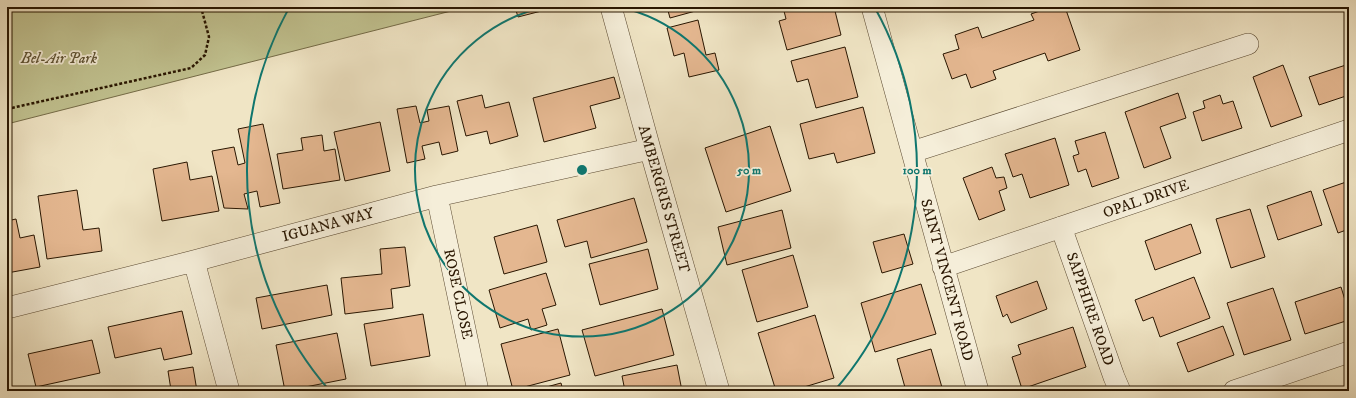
<svg xmlns="http://www.w3.org/2000/svg" width="1356" height="398" viewBox="0 0 1356 398" font-family="'IM FELL DW Pica',serif">
<rect width="100%" height="100%" fill="#f0e5c5"/>
<filter id="stains"><feTurbulence type="fractalNoise" baseFrequency=".005" numOctaves="4"/><feColorMatrix values="0 0 0 0 .2 0 0 0 0 .09 0 0 0 0 .02 0 0 0 .5 -.17"/></filter>
<radialGradient id="worn" r=".72"><stop offset=".6" stop-color="#630" stop-opacity="0"/><stop offset="1" stop-color="#630" stop-opacity=".3"/></radialGradient>
<path fill="#c1c290" stroke="#756c48" d="M7,7H450L451,11L7,124Z"/>
<path fill="#e4b790" stroke="#291601" d="M515,7H557L518,17Z
M667,7H710L670,18Z
M783,7H834L841,35L787,50L779,21L786,19Z
M1051,7H1065L1080,50L1048,61L1045,53L993,71L996,79L971,88L966,74L952,79L943,54L959,49L955,35L978,27L982,38L1034,20L1031,14Z
M698,20L706,55L715,53L719,70L689,77L684,53L674,56L667,28Z
M845,47L858,97L816,108L808,79L797,82L791,61Z
M1349,64V95L1319,105L1309,77Z
M1283,65L1302,116L1271,127L1253,77Z
M614,77L620,98L590,106L596,128L544,142L533,98Z
M1178,93L1186,118L1160,127L1171,158L1144,168L1125,112Z
M482,95L485,108L509,102L518,136L490,144L487,131L466,136L457,101Z
M1220,95L1223,104L1233,101L1242,128L1202,141L1193,112L1205,108L1203,101Z
M416,106L420,123L429,121L427,110L449,106L458,151L442,155L439,142L422,146L425,159L407,163L397,109Z
M863,107L875,153L837,163L834,153L809,159L800,124Z
M380,122L390,171L345,181L334,132Z
M263,124L280,203L260,207L257,191L244,194L248,209L224,208L212,151L234,147L238,165L245,163L238,129Z
M770,126L791,191L726,212L705,148Z
M1105,132L1119,178L1092,187L1086,169L1078,172L1073,156L1079,154L1075,141Z
M322,135L324,151L335,149L340,180L283,189L277,154L303,150L301,138Z
M1055,138L1069,185L1030,198L1022,174L1013,177L1005,154Z
M187,162L190,180L212,176L219,211L162,221L153,169Z
M992,167L996,178L1004,177L1007,188L999,191L1005,210L979,220L963,178Z
M1349,181V229L1338,233L1323,190Z
M77,190L83,230L99,228L102,251L47,259L38,196Z
M1311,191L1322,225L1278,240L1267,206Z
M634,198L647,242L591,258L587,241L565,247L557,220Z
M1250,209L1265,257L1231,268L1216,219Z
M782,210L791,248L727,265L718,227Z
M16,219L20,238L34,235L40,267L7,273V221Z
M1191,224L1201,253L1155,270L1145,241Z
M537,225L547,262L504,274L494,237Z
M904,234L913,264L882,273L873,242Z
M405,247L410,286L391,289L393,308L345,314L341,278L382,274L380,249Z
M648,249L658,289L600,305L589,264Z
M793,255L808,307L757,322L742,270Z
M546,273L556,305L542,309L547,325L531,330L528,319L500,328L489,290Z
M1194,277L1210,318L1160,337L1153,317L1143,321L1135,300Z
M1037,281L1047,309L1011,323L1007,314L1003,317L996,296Z
M921,284L936,334L875,352L861,303Z
M327,285L332,315L262,329L256,298Z
M1341,287L1349,313V320L1305,334L1295,302Z
M1273,288L1291,340L1244,355L1227,303Z
M662,309L674,355L595,376L582,330Z
M182,311L192,354L164,360L161,348L115,358L108,327Z
M423,314L430,356L371,366L364,324Z
M815,315L834,378L791,391H776L758,333Z
M1223,326L1234,355L1188,372L1177,343Z
M1073,327L1086,367L1022,389L1012,357L1021,354L1018,345Z
M558,329L570,375L513,390L501,344Z
M337,333L346,379L285,391L276,345Z
M92,340L100,373L36,387L28,354Z
M931,349L943,391H906L897,359Z
M677,365L682,391H625L622,376Z
M193,367L197,391H163L171,390L168,371Z
M561,383L563,391H532Z"/>
<g fill="none" stroke-linecap="round" stroke-linejoin="round">
<defs>
<path id="minor" d="M611,7L650,149L719,391
M872,7L978,391
M912,152L1248,44
M437,196L478,391
M1061,227L1114,377L1120,391
M194,261L229,391
M943,267L1349,130
M7,308L194,261L437,196L650,149
M1234,391L1349,352"/>
</defs>
<use href="#minor" stroke="#5b4a32" stroke-width="22"/>
<path stroke="#291601" stroke-width="2.5" stroke-dasharray="3 2" stroke-linecap="butt" d="M7,109L191,68L205,55L209,37L201,7"/>
<use href="#minor" stroke="#f5eed9" stroke-width="21"/>
</g>
<g fill="none" stroke="#0f766e" stroke-width="2">
<path d="M620 7A167 167 0 1 1 544 7"/>
<path d="M329 390A335 335 0 0 1 289 8M875 8A335 335 0 0 1 835 390"/>
</g>
<g text-anchor="middle" dominant-baseline="central" stroke-width="3.5" stroke-linejoin="round" paint-order="stroke">
<g font-size="15" font-style="italic" fill="#5e5233" stroke="#f5eed9">
<text x="59" y="58">Bel-Air Park</text>
</g>
<g font-size="15" fill="#291601" stroke="#f5eed9">
<text transform="translate(664 199) rotate(74)">AMBERGRIS STREET</text>
<text transform="translate(1146 199) rotate(-19)">OPAL DRIVE</text>
<text transform="translate(328 225) rotate(-15)">IGUANA WAY</text>
<text transform="translate(947 280) rotate(75)">SAINT VINCENT ROAD</text>
<text transform="translate(458 294) rotate(78)">ROSE CLOSE</text>
<text transform="translate(1090 309) rotate(71)">SAPPHIRE ROAD</text>
</g>
</g>
<circle cx="582" cy="170" r="6" fill="#0f766e" stroke="#f5eed9" stroke-width="2"/>
<g font-size="12" text-anchor="middle" font-weight="bold" fill="#0f766e" stroke="#f5eed9" stroke-width="3.5" stroke-linejoin="round" paint-order="stroke">
<text x="749" y="174">50 m</text>
<text x="917" y="174">100 m</text>
</g>
<rect width="1356" height="398" fill="none" stroke="#f0e5c5" stroke-width="24"/>
<rect x="8" y="8" width="1340" height="382" fill="none" stroke="#291601" stroke-width="2"/>
<rect x="12" y="12" width="1332" height="374" fill="none" stroke="#291601"/>
<rect width="100%" height="100%" filter="url(#stains)"/>
<rect width="100%" height="100%" fill="url(#worn)"/>
</svg>
